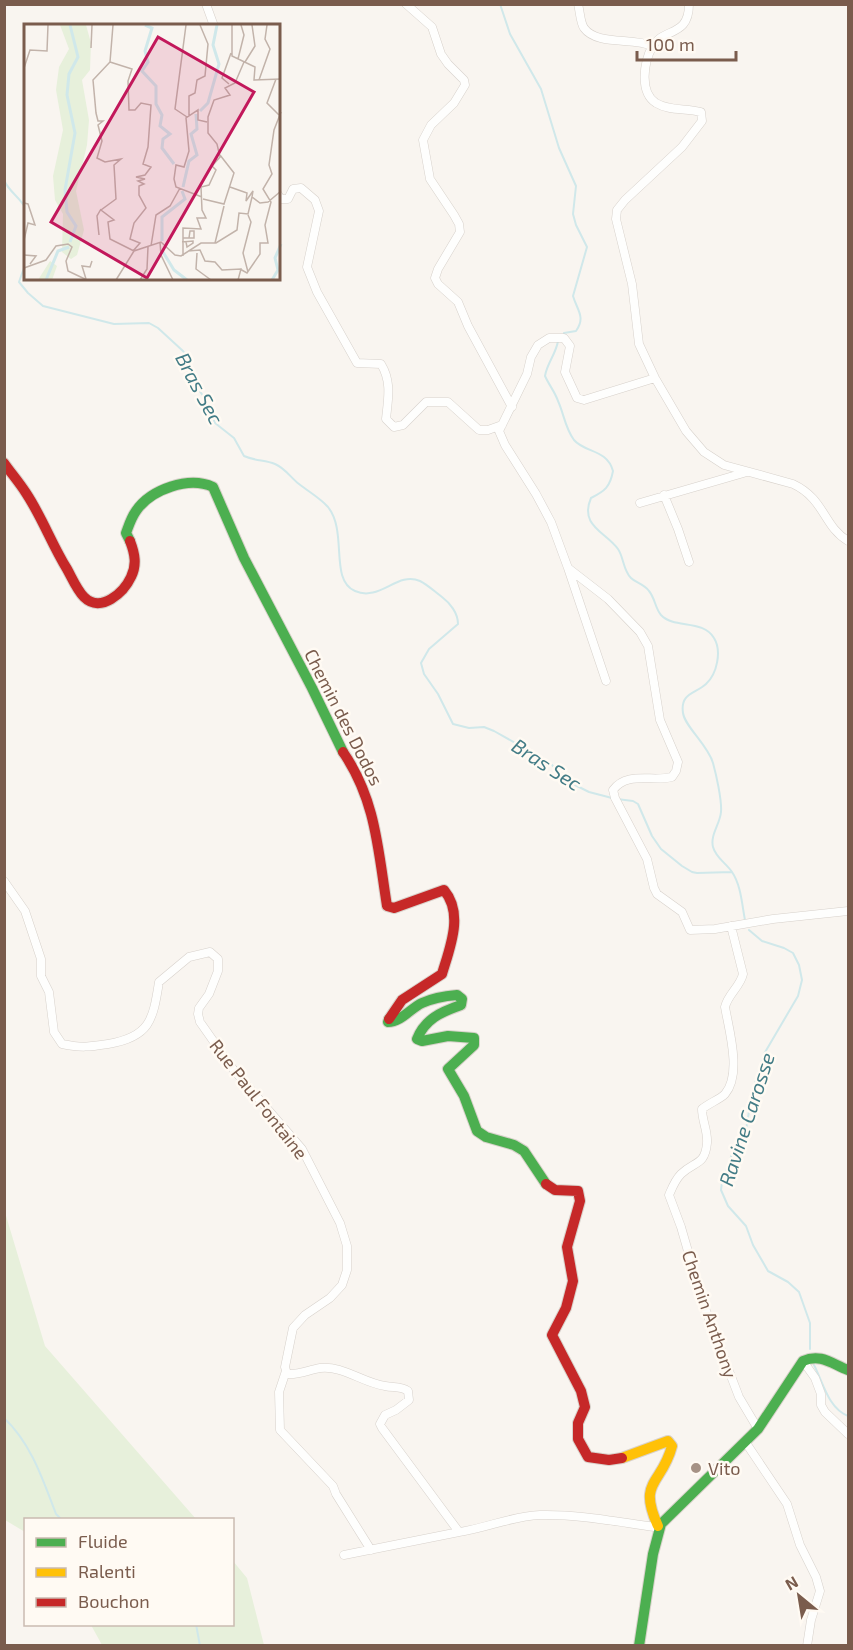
<svg xmlns="http://www.w3.org/2000/svg" width="853" height="1650" viewBox="0 0 853 1650" font-family="'Exo 2',sans-serif">
<rect width="100%" height="100%" fill="#f9f5f0"/>
<path fill="#e7f0db" d="M4,1209L45,1346L196,1519L26,1520L25,1532L5,1520Z
M233,1561L247,1578L264,1645H102L91,1625L232,1624Z"/>
<g fill="none" stroke-linecap="round" stroke-linejoin="round">
<path stroke="#d0e8ea" stroke-width="2" d="M500,4L510,34L541,89L559,148L576,186L573,214L576,225L587,247L573,296C577,310 586,317 576,331L564,333
M4,180C9,192 20,197 26,209
M26,262L19,282L28,293L43,306L114,324L149,323L158,328L183,351L189,359L192,381L204,397L215,423L234,438L244,456C255,461 265,460 275,464C285,468 291,478 299,484C309,492 320,498 328,507C348,532 329,580 355,591C380,602 397,571 420,581C428,585 435,592 442,597C450,603 458,613 458,624L429,649L421,663L424,674L438,694L453,724L469,728L484,727L494,731L549,762L569,782L589,792L612,798
M558,341C556,354 547,363 545,376C549,385 555,392 558,401C564,414 565,428 574,440C585,453 607,449 613,471C610,487 605,491 591,498C579,526 606,532 618,549C624,558 623,570 631,578C636,583 644,584 649,591C655,598 655,608 661,615C674,629 703,619 714,638C722,651 717,674 706,684C695,694 680,693 683,713C685,727 708,745 713,763C716,774 722,800 721,812C720,824 710,835 713,847C716,858 726,863 732,872C741,885 742,905 745,920
M617,799L633,801L638,804L652,836L661,849L682,866L692,872L697,873L732,872
M749,930L762,941L784,948L793,953L799,965L802,980L798,996L764,1054L752,1093L745,1136L740,1147L732,1154L722,1182L721,1190L728,1206L746,1226L753,1245L768,1271L788,1282L799,1292L810,1323V1349
M814,1365C823,1382 828,1408 848,1416
M4,1418C31,1443 43,1480 56,1514L62,1520
M196,1624L200,1646"/>
<defs>
<path id="street" d="M206,4L214,26
M406,4L432,27L441,54L448,64L464,80L465,85L454,103L431,125L423,140L430,179L454,215L459,224L460,232L438,269L435,278L438,284L458,302L468,326L512,407
M578,4C580,11 580,22 584,28C597,46 634,37 652,46
M689,4C689,38 663,27 652,47C644,62 639,92 656,103C669,111 686,108 701,112L702,121L682,147L625,200L617,210L616,219L632,284L639,344L655,378L686,431L704,452L724,465L793,484C825,499 823,526 848,541
M279,196L280,199H288L293,189L301,188L315,200L319,211L307,267L317,292L357,363L381,364C392,382 388,399 386,419L394,427L403,425L426,402H448L479,430H488L502,425
M655,378L584,400L577,398L565,372L570,346L564,338H549L538,345L531,357L527,374L499,431L505,445L536,494L551,522L568,568L608,599L640,632L648,646L660,720L678,762L676,771L672,777C652,782 627,771 613,790L615,798L647,859L654,888L657,894L682,912L690,930L715,929L773,919L848,911
M664,495L678,529L689,562
M640,503L747,472
M568,568L606,681
M4,881L25,911L41,959V976L49,992L54,1032L62,1044C81,1048 89,1047 108,1044C150,1037 153,1020 159,982L189,957L210,952L218,959V971L209,994L199,1008L198,1014L200,1022L233,1069L302,1149L340,1223L347,1246V1270L342,1285L330,1298L305,1315L293,1328L285,1367L287,1374C300,1375 308,1370 320,1368C342,1365 363,1383 385,1386C394,1388 400,1386 408,1391L409,1400L396,1410L385,1415L380,1424L382,1428L459,1532C487,1528 512,1516 540,1515C579,1514 618,1522 655,1527L660,1525
M731,926L743,974C740,987 728,994 725,1007C729,1030 742,1074 725,1094C719,1100 709,1103 702,1109C702,1121 708,1131 707,1143C705,1166 694,1161 681,1174C675,1180 672,1188 669,1195L681,1227L703,1303L739,1397L758,1429
M803,1361L815,1378L821,1394V1405L825,1412L848,1434
M286,1371L279,1392L280,1430L333,1486L336,1494L371,1550
M746,1443L787,1504L800,1545L816,1577L820,1591L811,1620L807,1646
M344,1555L459,1532"/>
<path id="fast" d="M130,541L126,533C129,525 131,518 136,511C151,489 189,476 213,487L244,558L312,688L343,752
M389,1019L388,1022C401,1022 411,1008 422,1003C433,998 445,996 457,995L462,999L461,1005C441,1012 425,1019 417,1039L422,1041L448,1036L474,1038V1045L448,1069L464,1096L477,1131L486,1137L514,1145L524,1151L546,1184
M639,1646L653,1554L661,1524L758,1429L803,1361C821,1353 832,1364 848,1370"/>
<path id="slow" d="M622,1458L668,1441L672,1446C662,1485 637,1480 658,1526"/>
<path id="jam" d="M4,463C11,473 19,482 26,493C42,517 52,545 67,569C72,578 77,590 84,597C101,614 124,592 131,577C137,565 135,554 130,541
M343,752C376,800 378,850 387,906L394,908L444,890C464,914 450,947 442,974L402,1000L389,1019
M546,1184L555,1190L578,1191L580,1201L567,1247L573,1281L566,1308L552,1335L581,1391L585,1407L578,1423V1439L588,1457L609,1460L622,1458"/>
</defs>
<use href="#street" stroke="#d7d1cb" stroke-width="9"/>
<use href="#fast" stroke="#d9d2cb" stroke-width="12"/>
<use href="#slow" stroke="#d9d2cb" stroke-width="12"/>
<use href="#jam" stroke="#d9d2cb" stroke-width="12"/>
<use href="#street" stroke="#fefefd" stroke-width="8"/>
<use href="#fast" stroke="#4caf50" stroke-width="10"/>
<use href="#slow" stroke="#ffc107" stroke-width="10"/>
<use href="#jam" stroke="#c62828" stroke-width="10"/>
</g>
<circle fill="#a69286" stroke="#fffaf3" stroke-width="2" cx="696" cy="1468" r="6"/>
<g text-anchor="middle" dominant-baseline="central" stroke-width="5" stroke-linejoin="round" paint-order="stroke">
<g font-size="18" fill="#7a5c4d" stroke="#fffaf3">
<text transform="translate(344 717) rotate(63)">Chemin des Dodos</text>
<text transform="translate(259 1099) rotate(52)">Rue Paul Fontaine</text>
<text transform="translate(710 1314) rotate(71)">Chemin Anthony</text>
</g>
<g font-size="18" fill="#7a5c4d" stroke="#fffaf3" text-anchor="start">
<text x="708" y="1468">Vito</text>
</g>
<g font-size="20" font-style="italic" fill="#437c86" stroke="#fffaf3">
<text transform="translate(200 388) rotate(62)">Bras Sec</text>
<text transform="translate(547 764) rotate(33)">Bras Sec</text>
<text transform="translate(746 1119) rotate(-72)">Ravine Carosse</text>
</g>
</g>
<g transform="translate(24 24)">
<rect width="256" height="256" fill="#f9f5f0"/>
<path d="M36,1H62L67,19L66,46L58,56L65,96L63,121L52,167L60,206L53,231L47,235L38,228L39,190L31,176L29,152L39,106L32,66L35,43L45,25ZM26,237L33,242L28,256H14Z" fill="#e7f0db"/>
<path fill="none" stroke="#d0e8ea" stroke-width="3" d="M46,1L54,33L45,50L43,71L51,109L41,166L43,188L52,202L46,218M121,1L128,4L121,27L124,38L118,47L132,62V80L138,91L136,102L146,110L139,115L138,124L150,140M176,87L184,79L195,40L189,21L193,1M159,163L165,137L173,131L167,110L173,105L172,90M138,217V193L161,175L158,167M139,228L150,246L163,256M22,256L34,227L45,223M248,256L254,246L251,234L257,220"/>
<path fill="none" stroke="#c2b3aa" stroke-width="1.5" d="M89,1L86,38L69,56L72,89L74,97H79L74,101L78,117L73,134L81,138L97,135L90,141L92,175L77,186L90,196L84,198L86,215L110,227M162,1L151,85L163,93M208,1V32L231,43L230,56L257,55M67,24L68,1M214,35L220,11L217,1M86,38L108,45L104,57L105,86H111L117,79L127,81L124,123L119,140L127,143L121,151L112,153L121,155L114,157L120,160L115,162V171L122,184L110,199L106,215L116,219L109,227M221,38L231,22L228,1M0,44L6,26L23,27L24,1M252,55L243,79L255,91M235,56L246,25L241,15L243,1M205,60L198,54L207,29M165,92V72L171,69L173,56L181,52L184,20L176,1M206,163L223,169L222,177L229,167L228,173M178,173L152,163L150,155L152,141L160,143L165,127L162,94L174,86V96L183,98M179,175L200,180L210,149L196,131M0,179L4,180L11,201L4,199L0,216M224,191L227,198L219,229L224,248M75,211L73,192L77,185M159,214H170V207H166L165,214M136,218L137,231L149,256M158,218L169,217V219L163,223L162,218M191,219L200,182M127,222L132,191L146,182L156,164M164,227L176,226L181,237L191,238L198,246L217,245L214,256M173,229L172,245L187,256M0,231L12,232L6,240M159,232V204L177,205L173,194H182L178,186L177,163L185,161L192,146L188,142L196,133L193,120L184,109V93L190,76L206,71L201,64L211,59L220,38M0,244L22,236L32,222L44,220L48,223L42,237L44,247L63,256M216,245L223,249L236,230V219H244L241,201L247,178L239,165L248,150L245,141L250,106L257,88M62,255L58,242L66,243L68,237M92,256L110,227L137,218L151,231L157,232L177,219H192L213,206L215,189L224,190L228,173L236,179L244,178L257,167M116,256L123,245L124,223"/>
<path fill="#c2185b" fill-opacity="0.15" stroke="#c2185b" stroke-width="3" d="M134,13L230,68L123,254L27,198Z"/>
<rect width="256" height="256" fill="none" stroke="#7a5c4d" stroke-width="3"/>
</g>
<rect width="853" height="1650" fill="none" stroke="#7a5c4d" stroke-width="12"/>
<rect x="24" y="1518" width="210" height="108" fill="#fffaf3" stroke="#cabbb1" stroke-width="1.5"/>
<rect x="36" y="1538" width="30" height="9" fill="#4caf50" stroke="#cabbb1" stroke-width="1.5"/>
<text x="78" y="1548" font-size="18" fill="#7a5c4d">Fluide</text>
<rect x="36" y="1568" width="30" height="9" fill="#ffc107" stroke="#cabbb1" stroke-width="1.5"/>
<text x="78" y="1578" font-size="18" fill="#7a5c4d">Ralenti</text>
<rect x="36" y="1598" width="30" height="9" fill="#c62828" stroke="#cabbb1" stroke-width="1.5"/>
<text x="78" y="1608" font-size="18" fill="#7a5c4d">Bouchon</text>
<g transform="translate(799 1596) rotate(330)" stroke="#fffaf3" stroke-width="4.5" paint-order="stroke">
<path d="M0-4.5L10 22L0 15L-10 22Z" fill="#7a5c4d"/>
<text y="-9" font-size="16" font-weight="bold" text-anchor="middle" fill="#7a5c4d">N</text>
</g>
<path d="M637 51v9h99v-9" fill="none" stroke="#7a5c4d" stroke-width="3"/>
<text x="646" y="51" font-size="18" fill="#7a5c4d" stroke="#fffaf3" stroke-width="4.5" paint-order="stroke">100 m</text>
</svg>
